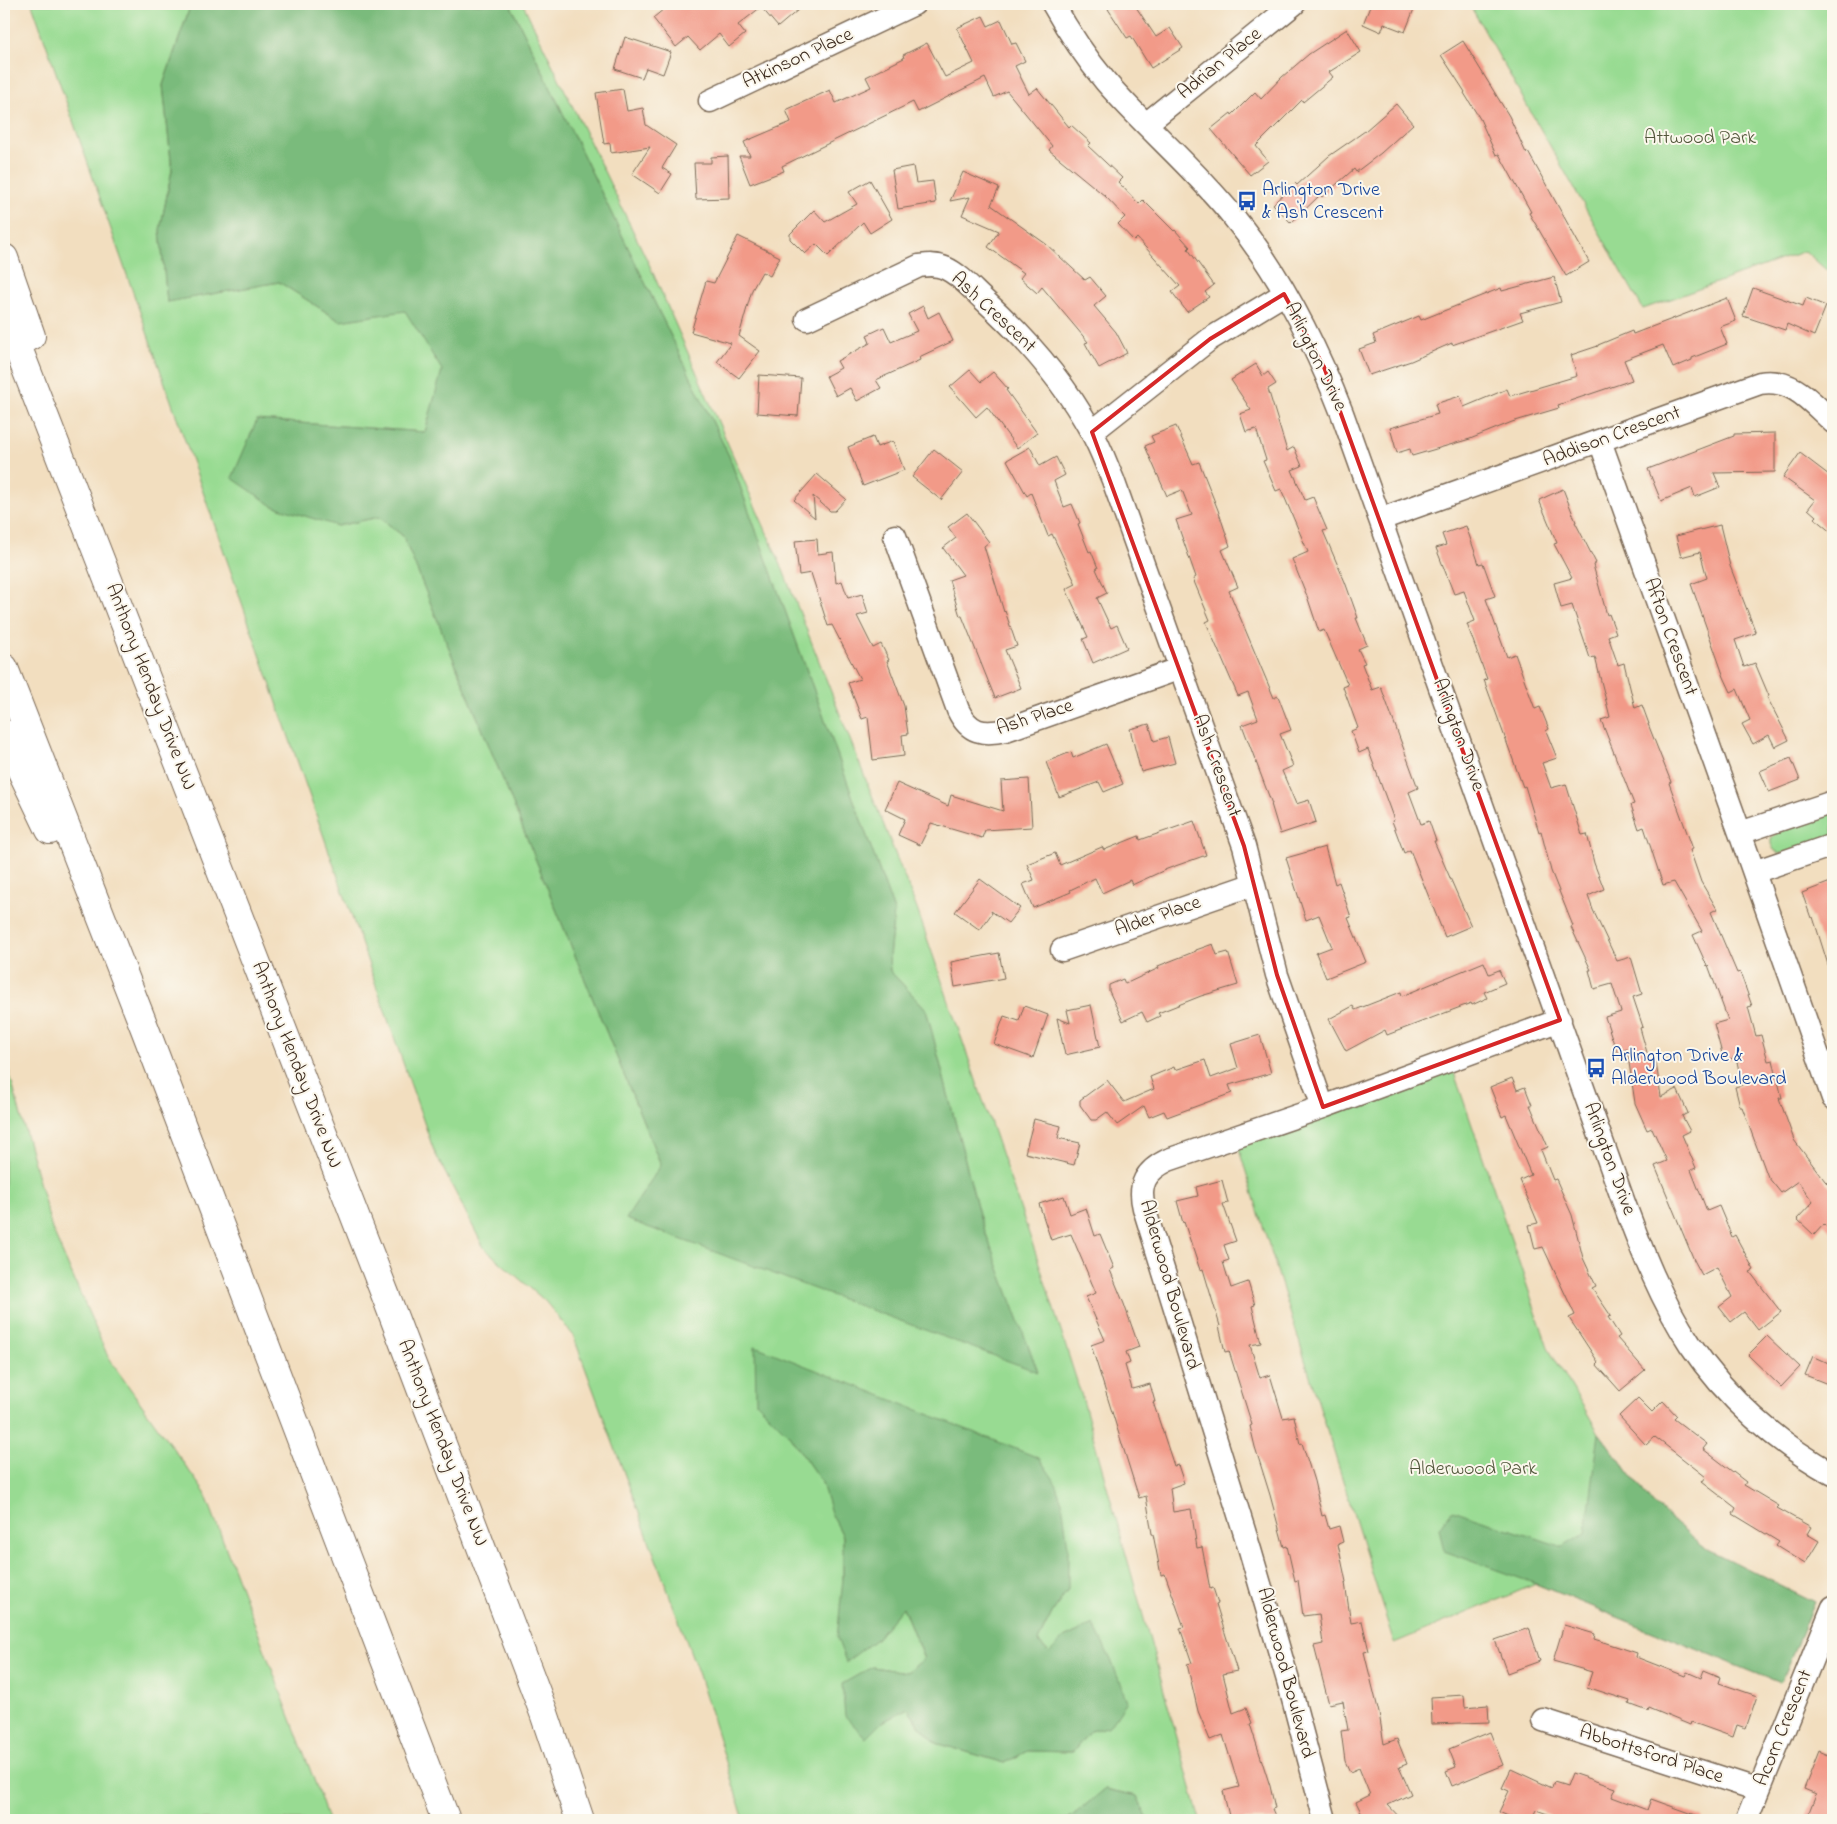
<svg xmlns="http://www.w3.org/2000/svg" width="1837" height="1824" viewBox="0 0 1837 1824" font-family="'Indie Flower',sans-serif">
<rect width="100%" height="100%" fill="#fbf7ec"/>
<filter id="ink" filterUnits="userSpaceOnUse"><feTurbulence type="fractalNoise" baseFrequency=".02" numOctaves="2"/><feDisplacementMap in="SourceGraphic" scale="10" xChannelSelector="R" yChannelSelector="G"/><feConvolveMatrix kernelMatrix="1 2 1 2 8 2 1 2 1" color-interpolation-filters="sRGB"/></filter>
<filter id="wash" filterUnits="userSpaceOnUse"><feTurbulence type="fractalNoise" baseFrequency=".0096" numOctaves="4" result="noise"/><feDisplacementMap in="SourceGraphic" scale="20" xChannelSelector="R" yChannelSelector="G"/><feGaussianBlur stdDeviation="1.12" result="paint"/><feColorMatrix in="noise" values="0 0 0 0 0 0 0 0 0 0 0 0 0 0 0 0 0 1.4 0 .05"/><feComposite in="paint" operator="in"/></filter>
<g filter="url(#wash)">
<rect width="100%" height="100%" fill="#f2debf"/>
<path fill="#98db92" stroke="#6a8258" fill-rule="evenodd" d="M32,4H191L163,85L172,170L160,230L167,302L279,282L340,321L405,310L443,370L425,432L257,420L337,526L379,517L403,536L661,1165L1037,1371L980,1218L926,1009L890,971L889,957L894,911L729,456L510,4H523L649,264L781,565L917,909L1038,1260L1083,1400L1200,1820H1148L1137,1796L1106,1789L1067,1820H744L699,1675L573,1335L545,1301L484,1248L434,1151ZM757,1402L1068,1589L1052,1613L1038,1641L1049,1653L1064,1638L1093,1624L1110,1726L1090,1731L1072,1752L1027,1751L1005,1763L936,1743L920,1726L908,1708L881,1723L865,1738L872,1667L907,1672L924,1660L903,1607L875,1640L843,1579V1536L833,1516L822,1483L789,1435Z
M1475,4H1833V276L1805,251L1643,309L1471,7Z
M1833,813V836L1780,854L1774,850L1771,844V838L1777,833Z
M4,1054L52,1229L109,1359L205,1493L316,1785L328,1820H4Z
M1450,1061L1548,1347L1599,1433L1653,1504L1707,1549L1814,1602L1780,1683L1536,1584L1394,1643L1235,1137Z"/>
<path fill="#7abb7c" stroke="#5a724d" d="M191,4H510L729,456L894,911L889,957L890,971L926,1009L980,1218L1038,1372L626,1219L661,1165L403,536L379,517L337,526L273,506L232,478L257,420L425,432L442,370L405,311L340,321L279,282L167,302L160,230L172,170L163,85Z
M755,1346L1039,1458L1054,1480L1062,1502L1068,1547V1589L1052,1613L1038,1641L1049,1653L1064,1638L1093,1624L1111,1660L1127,1701L1110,1726L1090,1731L1073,1752L1027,1751L1005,1763L936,1743L920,1726L908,1708L881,1723L866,1738L845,1716L842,1684L872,1667L907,1672L924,1659L903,1607L875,1640L846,1662L837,1638L843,1579V1536L831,1513L822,1483L789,1435L756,1402Z
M1599,1433L1653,1504L1707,1549L1814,1602L1780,1683L1536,1584L1444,1551L1439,1528L1452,1510L1563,1547L1586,1533Z
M1105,1789L1137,1796L1148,1820H1067Z"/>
<g id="blocks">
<path fill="#f29a88" d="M670,4H805L778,27L761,7L738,25L745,34L729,47L719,34L700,50L688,37L676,47L653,18Z
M1116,4H1134L1156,37L1170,28L1183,48L1151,68L1131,36L1127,38L1108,9Z
M1371,4H1400L1414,9L1405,32L1384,24L1381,32L1363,24Z
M983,16L988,26L1001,20L1012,44L1016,43L1025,61L1015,66L1029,94L1037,88L1069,127L1071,125L1091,143L1088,146L1122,178L1118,182L1139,204L1143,200L1174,231L1175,230L1190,247L1188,249L1214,285L1205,292L1209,297L1187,312L1172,292L1180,286L1137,238L1134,241L1118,224L1125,217L1105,196L1049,150L1052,146L1007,91L994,97L985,78L918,112L913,102L782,166L784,171L750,184L739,156H750L744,142L791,122L786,110L830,90L836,103L871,87L866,77L904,58L903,55L927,43L945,77L974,63L957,28Z
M1347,29L1361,52L1329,72L1333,77L1303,102L1302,100L1256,146L1268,161L1250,175L1211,129L1231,113L1232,115L1255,92L1261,99L1282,77L1309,54Z
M625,37L671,52L663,74L646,68L642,78L615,69Z
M1463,41L1509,116L1526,153L1528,152L1589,262L1566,276L1529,213L1531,212L1499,154L1496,155L1480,119L1464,93L1465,92L1441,55Z
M623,89L627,111L643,108L646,125L676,145L662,168L672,174L660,193L632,174L650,147L611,153L610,143L604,144L596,93Z
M1396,104L1413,124L1381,153L1356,172L1354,169L1322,197L1320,195L1291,223L1273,204L1295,183L1297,185L1329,156L1365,131Z
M728,156L729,198L696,199L694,163H711V157Z
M913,166L916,183L933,181L936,203L898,209L892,170Z
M963,172L999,188L991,205L1046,244L1085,280L1090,277L1106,296L1094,306L1116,332L1127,353L1099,368L1085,343L1088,342L1042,287L1037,293L1020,278L1024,273L988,247L999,231L962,215L970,197L950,201Z
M870,180L892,219L870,233L863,222L828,256L816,244L805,254L790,239V234L814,210L825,222L857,204L849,192Z
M738,236L780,257L770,276L762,272L752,290L739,336L760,351L739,378L717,362L731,343L691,332L706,281L714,283Z
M1554,277L1561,302L1520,313L1523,320L1452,345V343L1411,361L1369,375L1359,349L1376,343L1373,335L1419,316L1421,320L1501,288L1502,291Z
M1753,288L1803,306L1806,298L1826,306L1814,336L1787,324L1785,330L1743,316Z
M1727,298L1736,321L1720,327L1727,344L1692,358V360L1673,368L1663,345L1624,360L1632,380L1558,405L1559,408L1512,422L1470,439L1412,456L1410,449L1397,453L1390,428L1438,414L1435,404L1460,396L1464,407L1507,389L1510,396L1577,376L1571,355L1598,346V345L1632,331L1633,334Z
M923,306L928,318L939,312L953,341L919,357L920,360L876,380L881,388L857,401L850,388L836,396L826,376L841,368L837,361L870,343L867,335L884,327L891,342L917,331L908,314Z
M1256,364L1263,376L1268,372L1276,384L1268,389L1287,451L1294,447L1302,466L1292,470L1305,500L1313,497L1327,530L1323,531L1345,582L1358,618H1356L1367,645L1358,649L1365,663L1362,664L1372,690L1381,687L1418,788L1409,792L1421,824L1429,821L1436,841H1434L1471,926L1445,937L1410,850L1404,853L1392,821L1394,820L1368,749L1359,753L1351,731L1358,728L1343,687L1348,685L1324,630L1319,632L1307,596L1292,559L1308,552L1281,489L1276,491L1263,461L1266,460L1256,429L1246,432L1240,414L1251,410L1231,380Z
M970,370L981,382L993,372L1008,389L1006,390L1037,433L1017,448L987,407L976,417L950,387Z
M759,375L801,378L798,416L757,413Z
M1176,426L1193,464L1199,462L1218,510L1230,546L1222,550L1238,587L1229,591L1274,698L1278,696L1291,730L1280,734L1293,766L1282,771L1296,804L1309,800L1316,822L1280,834L1271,804H1272L1242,725L1258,719L1248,692L1238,696L1206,622L1210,620L1193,579L1196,577L1176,520L1192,515L1182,490L1167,496L1145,446L1154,442L1151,436Z
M1775,433V472L1714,473L1720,487L1695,497L1692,488L1661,501L1648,469L1734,436V434Z
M873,437L877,447L893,441L904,470L863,486L848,447Z
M1030,447L1040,466L1056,457L1065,475L1054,481L1064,507L1072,504L1080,523L1078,524L1089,552L1091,551L1098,568L1096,569L1107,593L1097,598L1111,628L1117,625L1127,648L1093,663L1083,639L1088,637L1066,589L1076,584L1052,534L1048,536L1031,493L1027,496L1007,460Z
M934,449L963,472L941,500L912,477Z
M1800,453L1829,475L1828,476L1833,481V534L1814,518L1816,516L1808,509L1815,500L1783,477Z
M817,474L846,499L835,511H830L813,496L815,518L794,500Z
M1563,489L1576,522H1575L1596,563L1593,565L1607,615L1609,614L1616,633L1608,636L1618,665L1624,663L1635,708L1642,705L1649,724H1648L1671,782L1669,783L1693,849L1690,850L1701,882L1717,909L1711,912L1737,973L1740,972L1752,1006L1748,1007L1756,1036L1761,1035L1768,1061L1773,1060L1782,1098H1779L1794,1140L1825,1181L1833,1189V1233L1824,1224L1814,1235L1797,1219L1813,1202L1798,1181L1781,1193L1768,1177L1742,1107H1740L1735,1087L1742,1085L1736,1057L1724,1061L1714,1024L1728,1020L1708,965L1707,966L1693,935L1702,931L1674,882L1663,885L1644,827L1639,829L1631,805L1634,804L1601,720L1610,717L1595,657L1590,658L1572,605L1561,608L1554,583L1572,578L1554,544L1557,543L1539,500Z
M967,513L989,542L984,546L1004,612L1005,611L1017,646L1005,650L1021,688L995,698L962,616H960L949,580L963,575L943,548L956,538L948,527Z
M1720,525L1730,566L1756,633L1735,640L1744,667L1755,663L1769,696L1767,697L1789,740L1775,747L1769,735L1753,744L1742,724L1750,720L1737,689L1731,692L1724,677L1691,584L1707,578L1700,552L1681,557L1676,536Z
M1466,526L1479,564L1483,563L1495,596L1486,599L1507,657L1515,654L1535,709L1540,707L1549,729L1546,731L1557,758L1542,763L1551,788L1566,784L1582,835L1587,834L1594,863L1604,889L1588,896L1593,910L1617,961L1631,957L1642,994L1633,997L1643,1027L1640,1028L1648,1056L1655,1055L1661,1097L1677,1089L1688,1113L1682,1116L1690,1131L1682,1135L1696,1168L1691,1170L1707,1211L1719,1206L1732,1237L1735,1235L1754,1270L1750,1272L1781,1312L1758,1330L1744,1312L1731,1322L1719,1307L1732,1297L1717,1267L1702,1275L1694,1260L1655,1166L1667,1161L1652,1128L1647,1130L1635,1103L1627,1049L1617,1053L1605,1017L1621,1012L1612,984L1594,989L1589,970H1591L1571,927L1573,926L1551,871L1541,831L1539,832L1525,786L1523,787L1484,680L1487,679L1467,624L1475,621L1464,591L1454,594L1436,548L1446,545L1442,534Z
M817,539L818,554L833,552L836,583L842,581L848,598L862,594L868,613L857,616L873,648L881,644L889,660L887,661L904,706L908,734L902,735L904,756L873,760L868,717L862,719L848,683L860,679L832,625L828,626L811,573L799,575L795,541Z
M1149,724L1154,741L1168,737L1175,763L1141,772L1130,729Z
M1106,744L1123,784L1104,792L1099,782L1059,797L1046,762L1071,752L1073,758Z
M1791,758L1800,780L1769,792L1760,771Z
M1029,779L1032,827L985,830L982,838L931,823L920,845L898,835L905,819L885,809L897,783L948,806L951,795L1003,811L1001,781Z
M1194,821L1206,855L1167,869L1132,885L1130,880L1102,893L1095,878L1070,890L1071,892L1033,908L1023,884L1034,880L1027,864L1055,853L1060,865L1102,847L1104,850L1139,836L1140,840Z
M1325,847L1335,884L1339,882L1351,917L1348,918L1366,962L1326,978L1316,953L1332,947L1319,915L1306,920L1286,858Z
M980,879L1020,908L1008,923L991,911L992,913L980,930L955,912Z
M1833,881V970L1830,971L1813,917L1811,918L1802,893Z
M1213,944L1217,955L1228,952L1238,985L1201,996L1158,1013L1160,1016L1147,1022L1142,1012L1123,1021L1109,991V985L1123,979L1125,984L1159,968L1158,966L1196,951V950Z
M999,953L1004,978L955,987L951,962Z
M1484,962L1489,974L1499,970L1505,983L1484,992L1487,998L1472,1005L1471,1003L1387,1035L1385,1030L1346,1051L1329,1019L1353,1006L1355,1010L1401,992L1402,996Z
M1091,1005L1100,1047L1065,1055L1057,1018L1070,1023L1067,1010Z
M1024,1006L1048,1015L1033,1058L994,1044L1004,1016L1019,1021Z
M1260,1035L1271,1073L1229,1085L1232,1093L1167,1117L1164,1111L1149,1117L1144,1106L1117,1125L1107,1112L1096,1120H1091L1080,1105V1100L1107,1080L1124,1102L1154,1089L1150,1077L1174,1067L1175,1070L1205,1060L1211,1078L1238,1068L1231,1044Z
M1512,1078L1517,1090L1525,1087L1532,1105H1530L1548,1147L1541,1150L1553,1180L1556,1179L1572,1215L1583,1258L1596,1286L1592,1288L1611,1316L1608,1317L1620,1336L1617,1338L1645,1370L1620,1391L1596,1364L1598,1362L1569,1318L1575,1315L1543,1247L1535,1249L1529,1225L1538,1223L1520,1180L1531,1175L1506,1115L1502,1117L1490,1087Z
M1034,1119L1061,1126L1058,1138L1080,1143L1074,1165L1025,1153Z
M1222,1180L1228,1203L1223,1204L1236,1241L1224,1245L1229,1260L1223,1262L1231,1288L1248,1282L1255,1305L1252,1306L1261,1343L1250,1345L1260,1378L1270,1375L1283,1418L1294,1416L1300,1444L1302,1443L1314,1481L1322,1516L1325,1515L1329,1529L1339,1526L1343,1542L1338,1544L1346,1582L1345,1583L1351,1623L1362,1621L1369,1651L1364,1652L1379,1713L1384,1744L1397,1739L1407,1764L1399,1767L1411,1794L1388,1805L1402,1820H1365L1356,1802L1370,1795L1359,1768L1350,1772L1345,1761L1341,1731L1348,1730L1343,1701L1329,1704L1314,1646L1323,1644L1319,1614L1303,1616L1298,1580L1295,1581L1287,1546L1284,1547L1270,1495L1255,1447L1250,1426L1252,1425L1229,1351L1225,1352L1219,1326H1220L1203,1269L1200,1270L1184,1222L1183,1223L1177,1201L1198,1196L1196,1187Z
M1064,1196L1070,1214L1086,1208L1095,1236L1100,1234L1114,1268L1110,1270L1124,1304L1139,1347L1126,1352L1130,1363L1125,1365L1132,1389L1150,1384L1155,1402H1153L1174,1466L1178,1465L1184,1483L1170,1488L1173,1512L1191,1509L1197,1548L1202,1547L1210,1589L1213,1588L1218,1603L1216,1604L1237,1671L1223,1674L1233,1713L1246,1708L1252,1723L1250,1724L1270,1786L1275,1808L1272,1809L1277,1820H1230L1223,1791L1239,1787L1223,1735L1210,1740L1198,1711L1187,1664L1192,1663L1180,1628L1184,1627L1165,1574L1161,1575L1153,1534H1152L1146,1496L1139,1498L1091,1345L1105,1340L1086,1297L1096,1293L1071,1234L1051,1240L1039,1204Z
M1767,1336L1800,1367L1781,1387L1748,1355Z
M1813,1356L1833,1365V1386L1805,1375Z
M1638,1398L1652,1412L1663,1401L1677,1416L1674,1419L1707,1444L1703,1449L1746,1482L1744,1485L1779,1506L1777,1508L1811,1527L1807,1534L1819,1541L1805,1564L1776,1546L1779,1542L1733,1514L1736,1508L1702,1482L1706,1477L1655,1437L1646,1445L1619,1416Z
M1564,1625L1595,1634L1594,1639L1637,1653L1636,1657L1685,1676L1687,1672L1701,1678L1704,1670L1721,1677L1719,1683L1757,1696L1746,1728L1737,1725L1733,1737L1691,1722L1690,1725L1649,1708L1648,1711L1629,1704L1630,1701L1587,1687L1592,1672L1553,1661Z
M1529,1628L1540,1661L1507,1673L1495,1640Z
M1464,1695L1465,1707L1488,1705L1489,1722L1432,1724L1431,1697Z
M1490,1732L1503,1765L1452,1786L1446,1771L1456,1767L1449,1749Z
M1819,1751L1833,1757V1820H1806L1816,1794L1804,1789Z
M1511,1769L1552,1788L1554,1782L1567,1786L1572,1773L1616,1788L1612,1797L1647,1810L1651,1799L1704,1818L1703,1820H1565L1536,1810L1531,1820H1517L1499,1812L1509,1791L1502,1788Z"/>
</g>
</g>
<g filter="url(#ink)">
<use href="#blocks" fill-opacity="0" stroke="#7b6956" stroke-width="1"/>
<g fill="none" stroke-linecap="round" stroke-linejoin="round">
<defs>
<path id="minor" d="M1053,4C1068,31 1086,58 1106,82C1146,128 1193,167 1232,215C1279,272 1315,344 1342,413L1624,1203C1642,1251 1661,1300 1690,1344C1726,1398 1777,1443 1833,1474
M710,101L914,4
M1146,124L1294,4
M807,319L919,266C928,265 936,264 945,268C959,274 971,288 983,299C1026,338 1063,380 1091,431C1100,446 1106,464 1113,480L1244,846L1277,975L1323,1107
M1092,432L1210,339L1284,294
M1600,441L1740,833L1833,1098
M1381,519L1760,383C1792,377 1812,403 1833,422
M895,536L958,710C969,733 983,735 1006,730L1181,668
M1740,833L1833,802
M1754,872L1833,845
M1062,950L1254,884
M1543,1720L1759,1790
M1325,1820L1289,1684L1250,1550L1144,1208C1138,1185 1145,1171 1168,1160L1323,1107L1560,1020
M1747,1820L1833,1607"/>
<path id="highway" d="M4,258L31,336
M4,312L387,1299L544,1713L580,1820
M4,668L145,1029L446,1820
M4,734L50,830"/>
</defs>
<use href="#minor" stroke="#7b6956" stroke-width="25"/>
<use href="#highway" stroke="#7b6956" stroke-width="30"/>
<use href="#minor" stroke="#fff" stroke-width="22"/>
<use href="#highway" stroke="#fff" stroke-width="28"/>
</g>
</g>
<path fill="none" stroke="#d62828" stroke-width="4" stroke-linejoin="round" d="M1284,294L1324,367L1560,1020L1323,1107L1277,975L1244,846L1092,432L1210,339Z"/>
<defs>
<symbol id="bus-bare" viewBox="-9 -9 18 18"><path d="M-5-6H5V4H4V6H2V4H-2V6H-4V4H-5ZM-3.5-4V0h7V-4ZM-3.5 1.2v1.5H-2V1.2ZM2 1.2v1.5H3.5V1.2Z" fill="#1a4fb4" stroke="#fbf7ec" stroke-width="2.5" paint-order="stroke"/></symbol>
</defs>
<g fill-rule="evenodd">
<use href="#bus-bare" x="1233" y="187" width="28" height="28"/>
<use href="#bus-bare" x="1582" y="1054" width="28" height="28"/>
</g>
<g text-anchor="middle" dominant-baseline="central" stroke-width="4" stroke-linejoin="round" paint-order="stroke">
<g font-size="20" fill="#3b2a1e" stroke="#fbf7ec">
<text transform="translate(798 59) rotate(-25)">Atkinson Place</text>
<text transform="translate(1220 64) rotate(-39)">Adrian Place</text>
<text transform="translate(993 313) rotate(43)">Ash Crescent</text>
<text transform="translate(1315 357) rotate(64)">Arlington Drive</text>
<text transform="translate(1612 437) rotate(-20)">Addison Crescent</text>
<text transform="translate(1670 637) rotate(70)">Afton Crescent</text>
<text transform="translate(150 687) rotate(69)">Anthony Henday Drive NW</text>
<text transform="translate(1035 718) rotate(-18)">Ash Place</text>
<text transform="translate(1458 735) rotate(70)">Arlington Drive</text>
<text transform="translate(1216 766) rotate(70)">Ash Crescent</text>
<text transform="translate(1158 917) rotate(-19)">Alder Place</text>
<text transform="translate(296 1065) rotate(69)">Anthony Henday Drive NW</text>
<text transform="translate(1609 1159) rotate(70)">Arlington Drive</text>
<text transform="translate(1169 1285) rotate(74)">Alderwood Boulevard</text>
<text transform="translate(442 1443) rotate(69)">Anthony Henday Drive NW</text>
<text transform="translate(1285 1673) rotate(75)">Alderwood Boulevard</text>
<text transform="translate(1784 1728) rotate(-68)">Acorn Crescent</text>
<text transform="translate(1651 1755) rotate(18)">Abbottsford Place</text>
</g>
<g font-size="20" fill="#52563b" stroke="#fbf7ec">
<text x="1700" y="138">Attwood Park</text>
<text x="1473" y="1469">Alderwood Park</text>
</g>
<g font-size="20" fill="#164399" stroke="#fbf7ec" text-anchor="start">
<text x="1262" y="190">Arlington Drive<tspan x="1262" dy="23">&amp; Ash Crescent</tspan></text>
<text x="1611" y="1056">Arlington Drive &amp;<tspan x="1611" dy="23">Alderwood Boulevard</tspan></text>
</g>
</g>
<rect width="1837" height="1824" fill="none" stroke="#fbf7ec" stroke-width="20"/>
</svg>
